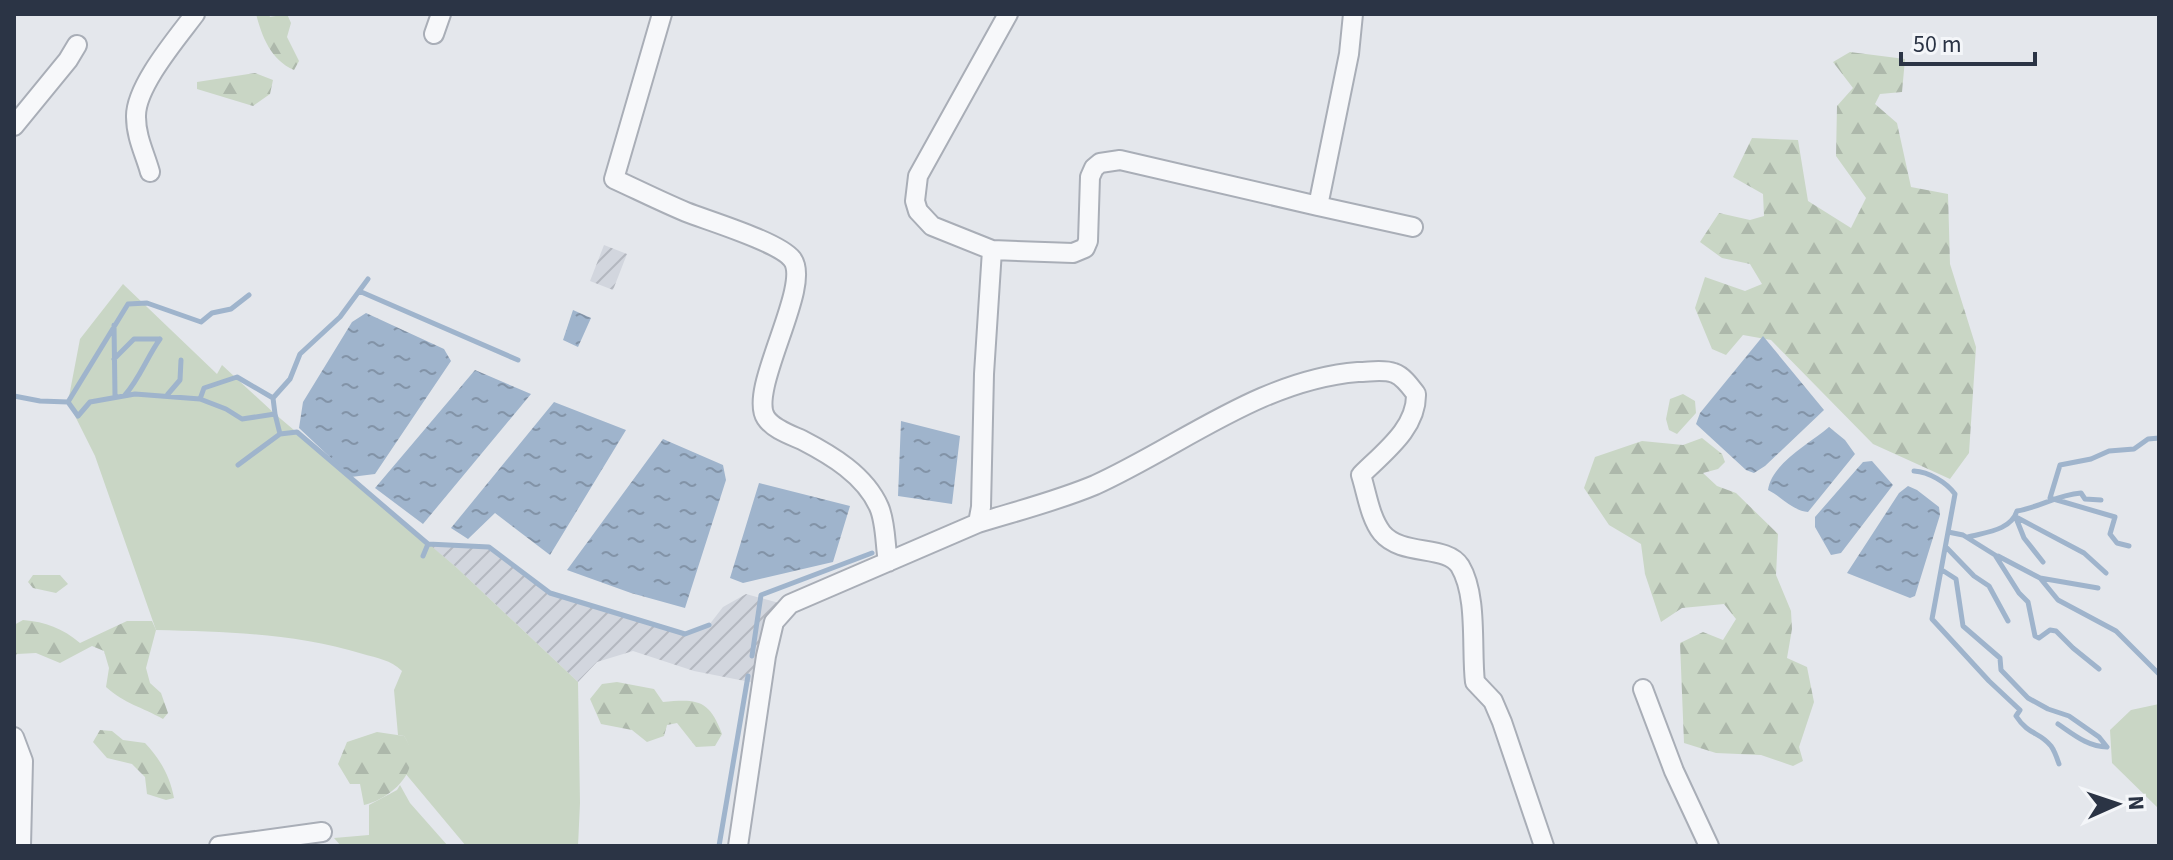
<svg xmlns="http://www.w3.org/2000/svg" width="2173" height="860" viewBox="0 0 2173 860" font-family="'Source Sans 3',sans-serif">
<defs>
<pattern id="industrial-furrows" width="10" height="10" patternUnits="userSpaceOnUse" patternTransform="scale(2)"><rect width="10" height="10" fill="#d2d6de"/><path d="M-1 1l2-2M0 10L10 0M9 11l2-2" fill="none" stroke="#b4b8c0"/></pattern>
<pattern id="forest-firs" width="22" height="20" patternUnits="userSpaceOnUse" patternTransform="scale(2)"><rect width="22" height="20" fill="#c9d6c5"/><path d="M5 1l3.5 6h-7zM16 11l3.5 6h-7z" fill="#adb8ab"/></pattern>
<pattern id="water-ripples" width="26" height="14" patternUnits="userSpaceOnUse" patternTransform="scale(2)"><rect width="26" height="14" fill="#9fb4cc"/><path d="M2 4q2-2 4 0t4 0M15 11q2-2 4 0t4 0" fill="none" stroke="#8293a7"/></pattern>
</defs>
<rect width="100%" height="100%" fill="#e4e7ec"/>
<path fill="url(#industrial-furrows)" d="M604,245L627,254L613,290L590,281Z
M428,544L489,547L550,593L685,634L709,625L723,607L746,594L779,603L772,609L755,683L694,671L633,651L597,662L578,682L456,567Z"/>
<path fill="#c9d6c5" d="M123,284L217,374L222,365L275,414L456,567L578,682L580,803L578,846H466L405,773C411,761 412,747 404,736L398,735L394,690L402,671C391,660 377,658 363,654C292,633 229,632 156,630L95,456L68,402L80,339Z
M2159,704V809L2112,763L2110,730L2131,710Z
M400,785L410,803L448,846H341L334,838L369,835V805L397,790Z"/>
<path fill="url(#forest-firs)" d="M256,14H269L270,17L287,14L291,23L287,37L299,61L294,70C271,60 262,37 256,14Z
M1850,52L1905,59L1902,92L1880,94L1875,104L1897,123L1911,187L1948,194L1950,264L1976,347L1969,453L1950,479L1873,444L1771,340L1743,335L1726,355L1712,349L1695,308L1705,277L1745,291L1762,284L1750,264L1722,258L1700,242L1719,213L1750,220L1764,216L1763,194L1733,177L1752,138L1798,140L1808,201L1851,228L1866,198L1836,156L1837,106L1853,88L1833,62Z
M255,73L273,80L270,94L253,106L197,89V82Z
M1683,394L1695,401L1696,413L1677,434L1669,430L1666,419L1670,399Z
M1702,438L1722,454L1725,462L1718,469L1703,473L1717,486L1736,493L1778,534L1776,575L1791,611L1792,629L1787,658L1807,667L1814,702L1799,747L1803,761L1793,766L1761,755L1716,753L1684,743L1680,643L1703,632L1723,640L1736,619L1724,604L1682,608L1661,622L1645,574L1641,544L1609,525L1584,488L1595,457L1642,441L1683,445Z
M33,575H60L68,584L56,593L33,588L28,582Z
M23,620C46,622 62,628 80,643L127,621H152L156,630L146,668L150,683L161,693L168,713L163,719C142,707 125,704 106,687L109,668L104,651L92,646L60,663L36,653L17,654L14,658V625Z
M617,682L654,689L663,702C697,699 709,699 722,734L715,746L696,747L677,723L667,725L664,736L647,742L632,730L601,724L590,699L602,684Z
M100,730L112,731L123,740L145,743C160,759 170,776 174,798L166,800L147,794L145,777L132,764L107,758L93,742Z
M377,732L404,736C426,766 394,798 364,805L360,784H350L338,764L347,742Z"/>
<path fill="url(#water-ripples)" d="M573,310L591,318L578,347L563,340Z
M366,313L444,349L451,361L375,474L351,477L299,428L303,402L352,322Z
M1763,336L1824,410L1765,466L1754,473L1746,470L1696,424L1700,413Z
M475,370L531,394L423,524L375,488Z
M554,402L626,430L550,555L495,513L468,539L451,528Z
M901,421L960,436L952,504L898,496Z
M1829,427L1845,440L1855,454L1808,512C1793,511 1782,497 1768,490C1772,463 1809,444 1829,427Z
M663,439L723,465L726,480L685,608L631,593L567,570Z
M1872,461L1893,485L1841,553L1831,555L1815,527V517L1863,462Z
M759,483L850,506L833,562L743,583L730,578Z
M1908,486L1917,490L1939,507L1940,515L1915,596L1910,598L1847,573L1899,493Z"/>
<g fill="none" stroke-linecap="round" stroke-linejoin="round">
<path stroke="#9fb4cc" stroke-width="5" d="M359,291L518,360
M114,325L115,396
M114,359L134,339H159
M168,394L180,380L181,360
M125,395C140,378 147,357 160,339
M14,396L40,401L68,402L78,416L90,402L135,394L200,399L226,409L242,419L275,414L273,398L290,379L300,354L340,317L368,279
M200,399L204,388L237,377L273,398
M68,402L128,304L147,303L201,322L212,313L231,309L249,295
M275,414L280,434L297,432L428,544L423,556
M238,465L280,434
M1914,471C1929,472 1946,482 1955,494L1932,619L1989,681L2020,710L2016,716C2029,736 2039,731 2051,746C2054,750 2057,758 2059,764
M2016,517L2084,553L2106,573
M2016,518L2024,538L2043,562
M1948,532L1963,535L1995,555L2019,593L2028,602L2035,636L2039,638L2050,630L2056,631L2073,648L2099,669
M1968,537C1987,532 2011,530 2017,511C2041,507 2056,495 2081,493L2085,499L2101,500
M428,544L489,547L550,593L685,634L709,625
M2129,546L2117,543L2110,534L2115,517L2050,498L2060,465L2091,459L2109,451L2134,449L2148,439L2159,438
M1946,547L1974,576L1989,586L2008,621
M1998,556L2040,578L2098,588
M1942,570L1956,579L1963,626L2000,658L2001,670L2028,698L2048,709L2069,716L2099,737L2107,747C2088,747 2073,734 2058,724
M2040,578L2058,600L2116,631L2159,674
M752,656L761,595L872,553
M719,846L748,676"/>
<defs>
<path id="minor" d="M662,14L614,179C638,190 662,202 686,212C709,221 779,242 792,259C813,285 747,390 766,418C773,429 791,435 802,440C831,455 865,475 879,507C886,523 885,545 888,562
M1008,14L918,176L915,201L918,211L932,226L992,250L1073,253L1085,248L1088,241L1090,177L1094,168L1100,163L1120,160L1318,206L1349,54L1353,14
M434,34L441,14
M14,126L68,60L77,45
M150,172C145,154 136,137 136,117C135,87 177,38 195,14
M1318,206L1413,227
M978,523C1017,511 1057,501 1095,485C1181,446 1260,380 1358,372C1370,372 1383,369 1394,373C1403,376 1410,386 1416,394C1417,428 1384,452 1361,475C1367,494 1370,518 1382,533C1402,557 1446,544 1460,566C1478,596 1471,649 1475,682L1493,701L1502,722L1544,846
M1643,689L1674,771L1709,846
M14,737L23,761L21,846
M219,846L322,832
M738,846L766,656L774,622L790,604L978,523L981,507L984,374L992,250"/>
</defs>
<use href="#minor" stroke="#a9aeb7" stroke-width="22"/>
<use href="#minor" stroke="#f7f8fa" stroke-width="18"/>
</g>
<rect width="2173" height="860" fill="none" stroke="#2b3445" stroke-width="32"/>
<g transform="translate(2117 804) rotate(87)" stroke="#f4f6f9" stroke-width="6" paint-order="stroke">
<path d="M0-6L14 30L0 20L-14 30Z" fill="#2b3445"/>
<text y="-12" font-size="22" font-weight="bold" text-anchor="middle" fill="#2b3445">N</text>
</g>
<path d="M1901 52v12h134v-12" fill="none" stroke="#2b3445" stroke-width="4"/>
<text x="1913" y="52" font-size="24" fill="#2b3445" stroke="#f4f6f9" stroke-width="6" paint-order="stroke">50 m</text>
</svg>
